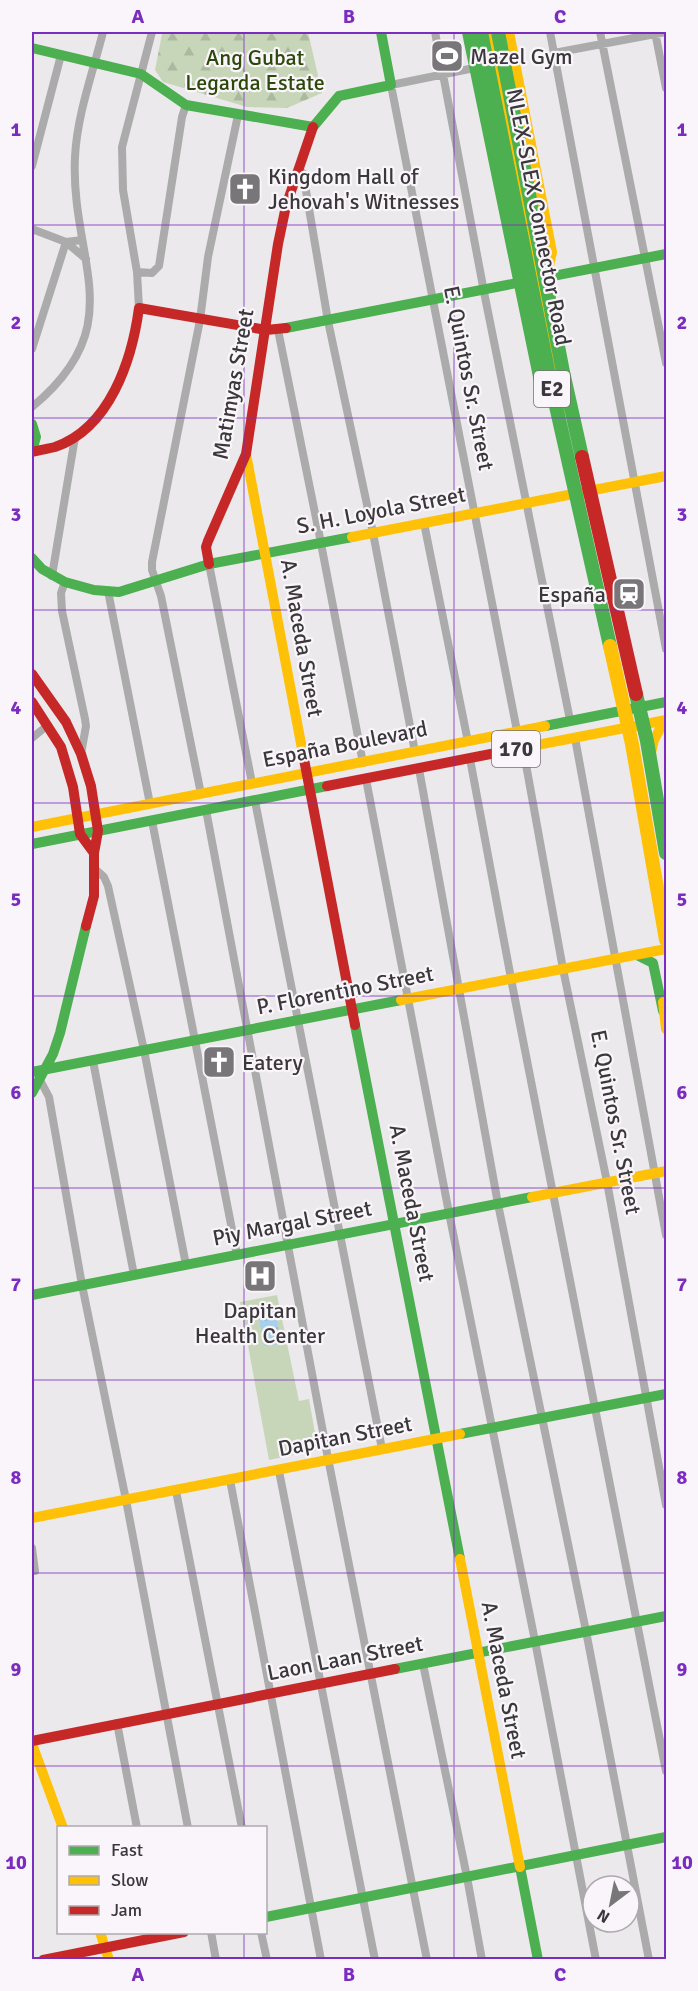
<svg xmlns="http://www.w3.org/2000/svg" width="698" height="1991" viewBox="0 0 698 1991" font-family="Signika,sans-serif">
<defs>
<pattern id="forest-firs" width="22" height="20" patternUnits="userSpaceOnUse" patternTransform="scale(1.5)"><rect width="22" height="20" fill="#c7d6b9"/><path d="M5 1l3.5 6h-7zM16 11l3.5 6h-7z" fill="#acb8a0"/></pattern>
<pattern id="water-ripples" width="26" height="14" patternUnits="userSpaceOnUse" patternTransform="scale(1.5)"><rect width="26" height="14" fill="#a5d0ee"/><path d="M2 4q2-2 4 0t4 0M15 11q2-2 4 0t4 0" fill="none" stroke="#8fb3cd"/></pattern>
</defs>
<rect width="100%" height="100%" fill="#ece9ec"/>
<path fill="url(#forest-firs)" d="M174,32H308L322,93L287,108L247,107L163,82L155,70L162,34Z"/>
<path fill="#c7d6b9" d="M277,1295L299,1401L309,1399L318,1450L269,1460L240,1302Z"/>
<path fill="url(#water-ripples)" d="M275,1310L281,1344L264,1346L258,1313Z"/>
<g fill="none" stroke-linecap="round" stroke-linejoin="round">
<path stroke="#acabab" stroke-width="8" d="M435,32L485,297L570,720
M550,32L666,649
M600,32L666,363
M655,32L666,88
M554,53L666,32
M479,67L391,85L517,731
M32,166L61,55
M298,169L303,173L328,321L373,533L415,752
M32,229L66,242L82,240
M137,272L152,273L159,266L182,117L186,105
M139,308L137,272L123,190L122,147L152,32
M278,330L319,533L363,763
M32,349L66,242L86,259
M32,407C133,324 70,261 75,157C77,115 93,72 103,32
M424,523L468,742
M209,564L252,783
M52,576L75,437
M65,582L61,593L62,611L85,719L86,726L81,754
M108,591L150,804
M32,738L48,725
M575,738L666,1235
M523,748L563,969L607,1182L666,1505
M470,759L513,989L666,1771
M419,769L498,1204L586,1631L649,1960
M366,779L449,1213L535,1641L596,1960
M201,794L161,596L152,570V562L200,320L208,257L238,115
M255,801L382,1449
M206,810L326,1448L427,1960
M152,821L237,1255
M95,869L104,877L108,886L144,1050L186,1265
M93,1061L134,1275
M40,1080L49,1097L82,1285L126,1500L188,1828
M279,1471L375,1960
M230,1480L321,1960
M176,1491L242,1828
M32,1548L35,1571
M423,1664L467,1877L482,1960
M117,1723L137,1828
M211,1932L216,1960
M261,1932L267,1960"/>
<path stroke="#4caf50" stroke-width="10" d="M32,48L141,74L186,105L313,127L339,96L391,85L381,32
M286,328L666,254
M32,424L36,437L32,451
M32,558L42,569L65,582L94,590L119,592L209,564L352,537
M545,726L666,702
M32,844L327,786
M637,955L653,963L663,1011
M355,1025L460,1559
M32,1072L401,1000
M32,1093L53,1054L60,1033L86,926
M32,1295L532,1197
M460,1434L666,1394
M395,1669L666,1616
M520,1867L538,1960
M266,1917L666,1837"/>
<path stroke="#ffc107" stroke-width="10" d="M489,32L563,408
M509,32L552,252L549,266L538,278
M246,454L303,754
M352,537L666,476
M506,751L666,720
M651,753L654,740L664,721
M32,827L545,726
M401,1000L666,949
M663,1002L666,1029
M532,1197L666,1171
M32,1518L460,1434
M460,1559L520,1867
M32,1744L63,1828
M100,1932L109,1960"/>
<path stroke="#c62828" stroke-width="10" d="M32,452C39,450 47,449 55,447C110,428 132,360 139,308L266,330L286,328
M209,564L206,547L208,541L246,454L278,244L286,206L313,127
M32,674L66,722L81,754L91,786L98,831L94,853V896L86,926
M32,702L61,747L73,787L80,834L94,853
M303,754L355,1025
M327,786L506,751
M32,1741L395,1669
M43,1960L184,1932"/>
<path stroke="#4caf50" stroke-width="14" d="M469,32L543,391
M481,32L549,375L610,646
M498,32L563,372L582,457
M636,694L647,741L666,853"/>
<path stroke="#ffc107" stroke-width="14" d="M610,646L632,744L666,940"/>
<path stroke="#c62828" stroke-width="14" d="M582,457L636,694"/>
</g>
<path fill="none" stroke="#7b2cbf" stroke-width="1.5" stroke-opacity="0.55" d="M244,32V1828M454,32V1960M32,225H666M32,418H666M32,610H666M32,803H666M32,996H666M32,1188H666M32,1380H666M32,1573H666M32,1766H666M244,1932V1960"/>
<defs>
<symbol id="stadium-square" viewBox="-11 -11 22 22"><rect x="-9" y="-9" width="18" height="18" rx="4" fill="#787678" stroke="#faf5fb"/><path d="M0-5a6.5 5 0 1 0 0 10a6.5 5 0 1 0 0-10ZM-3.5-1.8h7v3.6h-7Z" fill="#fff"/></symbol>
<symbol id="church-square" viewBox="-11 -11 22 22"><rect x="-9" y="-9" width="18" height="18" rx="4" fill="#787678" stroke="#faf5fb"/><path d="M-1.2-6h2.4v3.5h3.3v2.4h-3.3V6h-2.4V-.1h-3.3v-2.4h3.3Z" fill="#fff"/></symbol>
<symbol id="station-square" viewBox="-11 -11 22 22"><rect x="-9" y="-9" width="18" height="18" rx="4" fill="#787678" stroke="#faf5fb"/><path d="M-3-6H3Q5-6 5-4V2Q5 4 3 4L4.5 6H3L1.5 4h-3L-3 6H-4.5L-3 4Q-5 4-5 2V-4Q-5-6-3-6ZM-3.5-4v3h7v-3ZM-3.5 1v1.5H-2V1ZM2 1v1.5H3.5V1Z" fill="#fff"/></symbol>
<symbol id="hospital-square" viewBox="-11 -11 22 22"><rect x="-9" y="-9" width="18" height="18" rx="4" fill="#787678" stroke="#faf5fb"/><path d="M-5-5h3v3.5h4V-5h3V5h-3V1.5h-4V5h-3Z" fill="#fff"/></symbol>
</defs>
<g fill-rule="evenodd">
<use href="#stadium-square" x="428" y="37" width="38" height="38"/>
<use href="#church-square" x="226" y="170" width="38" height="38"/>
<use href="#station-square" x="610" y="575" width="38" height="38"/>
<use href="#church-square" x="200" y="1043" width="38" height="38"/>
<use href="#hospital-square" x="241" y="1257" width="38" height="38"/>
</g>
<g text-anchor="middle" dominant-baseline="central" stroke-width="4.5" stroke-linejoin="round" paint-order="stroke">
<g fill="#faf5fb" stroke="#747174" stroke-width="1.5">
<rect x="534" y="371" width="36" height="36" rx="4.5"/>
<rect x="492" y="731" width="48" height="36" rx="4.5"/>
</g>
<g font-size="21" font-weight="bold" fill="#3a383a">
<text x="552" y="389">E2</text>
<text x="516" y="749">170</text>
</g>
<g font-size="22" fill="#3a383a" stroke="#faf5fb" text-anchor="start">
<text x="470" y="56">Mazel Gym</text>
<text x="268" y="176">Kingdom Hall of<tspan x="268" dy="25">Jehovah's Witnesses</tspan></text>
<text x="606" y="594" text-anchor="end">España</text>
<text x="242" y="1062">Eatery</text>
<text x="260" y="1310" text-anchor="middle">Dapitan<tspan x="260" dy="25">Health Center</tspan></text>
</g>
<g font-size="22" fill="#2c4909" stroke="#faf5fb">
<text x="255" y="57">Ang Gubat<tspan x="255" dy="25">Legarda Estate</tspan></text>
</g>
<g font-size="22" fill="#3a383a" stroke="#faf5fb">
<text transform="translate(539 217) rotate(79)">NLEX-SLEX Connector Road</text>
<text transform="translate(469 378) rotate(79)">E. Quintos Sr. Street</text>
<text transform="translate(233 384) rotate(-80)">Matimyas Street</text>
<text transform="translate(381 510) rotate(-11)">S. H. Loyola Street</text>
<text transform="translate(302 638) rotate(80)">A. Maceda Street</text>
<text transform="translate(345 744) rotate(-11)">España Boulevard</text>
<text transform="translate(345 990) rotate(-11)">P. Florentino Street</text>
<text transform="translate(616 1122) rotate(79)">E. Quintos Sr. Street</text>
<text transform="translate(412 1203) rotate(79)">A. Maceda Street</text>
<text transform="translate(292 1223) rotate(-11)">Piy Margal Street</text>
<text transform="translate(345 1436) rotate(-11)">Dapitan Street</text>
<text transform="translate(345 1658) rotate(-11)">Laon Laan Street</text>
<text transform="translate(504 1680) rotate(79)">A. Maceda Street</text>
</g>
</g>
<rect width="698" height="1991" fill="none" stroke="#faf5fb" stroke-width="66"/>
<rect x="57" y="1826" width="210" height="108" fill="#faf5fb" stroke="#ada9ae" stroke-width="1.5"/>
<rect x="69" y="1846" width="30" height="9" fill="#4caf50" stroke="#ada9ae" stroke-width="1.5"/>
<text x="111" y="1856" font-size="18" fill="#3a383a">Fast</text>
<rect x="69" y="1876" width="30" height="9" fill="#ffc107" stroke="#ada9ae" stroke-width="1.5"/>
<text x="111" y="1886" font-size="18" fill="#3a383a">Slow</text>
<rect x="69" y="1906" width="30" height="9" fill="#c62828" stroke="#ada9ae" stroke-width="1.5"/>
<text x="111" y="1916" font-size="18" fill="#3a383a">Jam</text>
<g transform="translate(611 1904) rotate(212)"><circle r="28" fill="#faf5fb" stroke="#ada9ae" stroke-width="1.5"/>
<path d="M0-4.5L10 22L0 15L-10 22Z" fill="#787678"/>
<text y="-9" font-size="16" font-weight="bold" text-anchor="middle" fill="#3a383a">N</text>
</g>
<rect x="33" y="33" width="632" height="1925" fill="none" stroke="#7b2cbf" stroke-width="2"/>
<g font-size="20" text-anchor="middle" font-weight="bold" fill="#7b2cbf">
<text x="138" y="23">A</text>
<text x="349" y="23">B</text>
<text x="560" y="23">C</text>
<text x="16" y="136">1</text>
<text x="682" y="136">1</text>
<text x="16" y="329">2</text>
<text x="682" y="329">2</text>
<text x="16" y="521">3</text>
<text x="682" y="521">3</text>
<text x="16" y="714">4</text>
<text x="682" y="714">4</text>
<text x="16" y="906">5</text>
<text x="682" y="906">5</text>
<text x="16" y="1099">6</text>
<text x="682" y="1099">6</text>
<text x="16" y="1291">7</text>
<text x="682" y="1291">7</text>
<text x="16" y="1484">8</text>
<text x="682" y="1484">8</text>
<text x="16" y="1676">9</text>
<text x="682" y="1676">9</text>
<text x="16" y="1869">10</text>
<text x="682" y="1869">10</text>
<text x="138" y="1981">A</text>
<text x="349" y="1981">B</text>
<text x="560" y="1981">C</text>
</g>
</svg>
